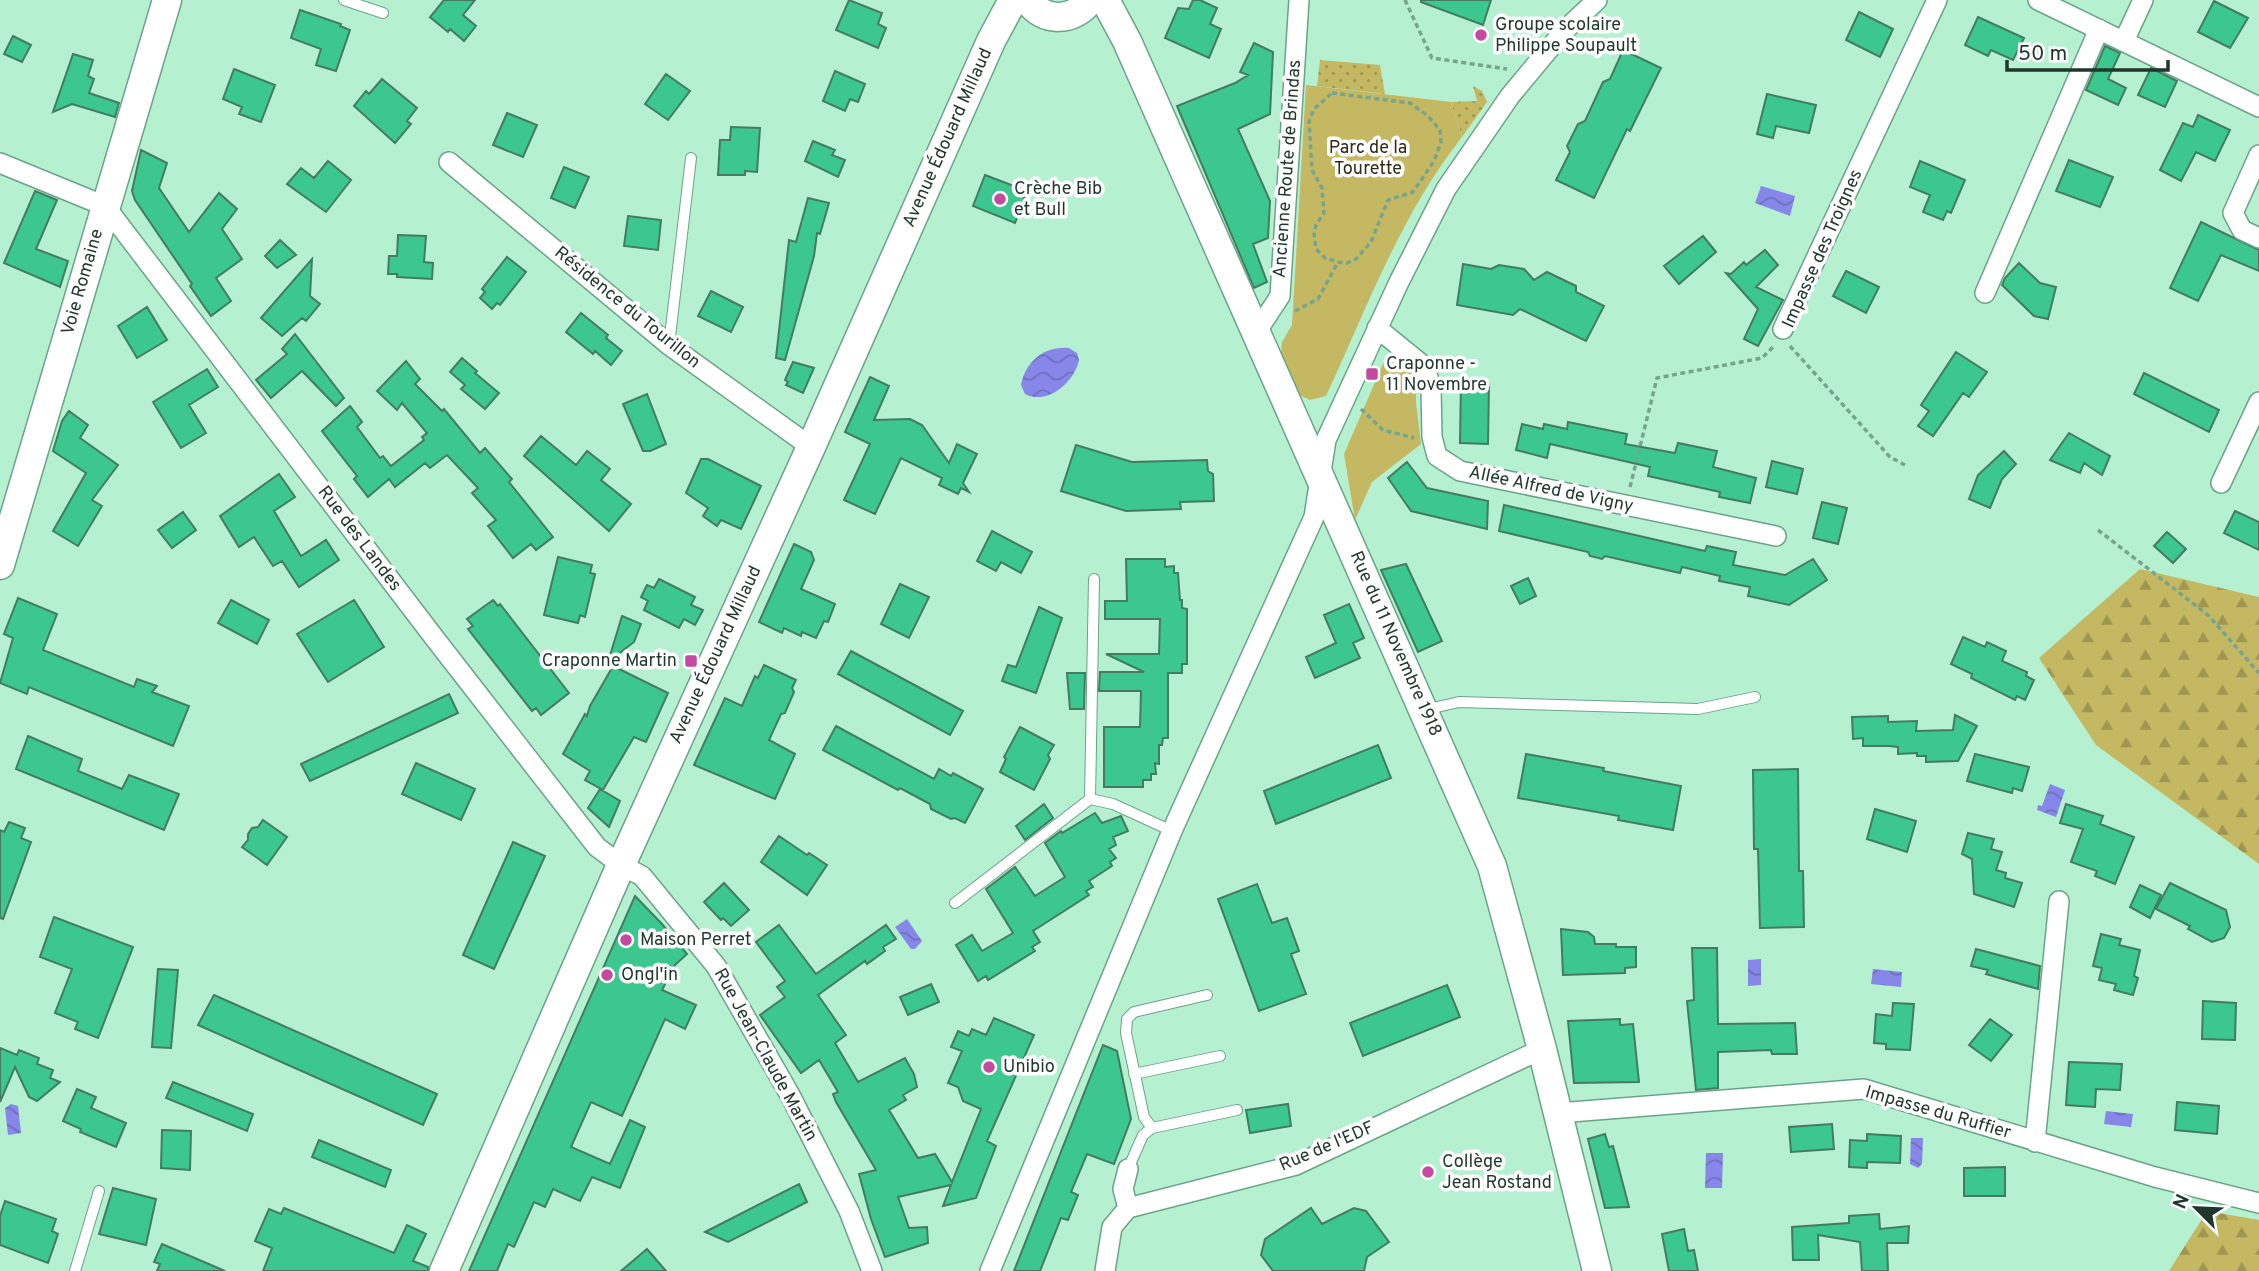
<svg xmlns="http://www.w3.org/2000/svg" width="2259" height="1271" viewBox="0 0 2259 1271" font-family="Overpass,sans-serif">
<defs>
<pattern id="grass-dots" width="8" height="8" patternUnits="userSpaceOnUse" patternTransform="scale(1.75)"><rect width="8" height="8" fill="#c4b962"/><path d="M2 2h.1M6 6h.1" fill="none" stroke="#9f9751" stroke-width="1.8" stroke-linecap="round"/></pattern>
<pattern id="forest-firs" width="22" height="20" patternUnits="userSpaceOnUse" patternTransform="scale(1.75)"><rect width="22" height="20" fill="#c4b962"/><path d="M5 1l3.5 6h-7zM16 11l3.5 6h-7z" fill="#9f9751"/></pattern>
<pattern id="water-waves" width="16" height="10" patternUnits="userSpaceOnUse" patternTransform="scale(1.75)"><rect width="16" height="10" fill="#8787ea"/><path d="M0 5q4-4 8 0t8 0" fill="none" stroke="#6e6fbe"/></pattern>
</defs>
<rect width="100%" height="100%" fill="#b5f1d1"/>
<path fill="url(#grass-dots)" d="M1320,60L1380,65L1385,94L1317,86Z
M1473,86L1482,91L1487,102L1462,137L1451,102L1477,101Z"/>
<path fill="url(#forest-firs)" d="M2140,569L2259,597V864L2096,745L2039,658Z
M2207,1211L2259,1220V1271H2169Z"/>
<path fill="#c4b962" d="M1306,85L1451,102L1462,137C1401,214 1367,308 1326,396L1310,400L1299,395L1281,354L1282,342L1292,325Z
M1394,356L1404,361L1416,372V402L1421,444L1372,482L1355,520L1344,454L1386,357Z"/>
<path fill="url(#water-waves)" d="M1761,186L1795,196L1790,216L1755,203Z
M1069,348L1077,353L1079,360C1075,381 1048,406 1025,394L1021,385C1026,361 1044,346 1069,348Z
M2050,784L2065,790L2056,817L2037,810L2038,805L2042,806Z
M907,919L922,941L915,949H911L895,927Z
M1761,959V985L1748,986V960Z
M1873,969L1902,972L1901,987L1871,984Z
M11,1104L18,1106L21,1133L8,1135L5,1108Z
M2106,1111L2133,1114L2131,1127L2104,1124Z
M1911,1138H1923L1922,1164L1918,1168L1910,1164Z
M1706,1153H1723L1722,1188H1705Z"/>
<path fill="#3cc78f" stroke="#437c61" stroke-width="2" d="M444,0H475L463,15L476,26L464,41L450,29L448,32L430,17Z
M849,0L882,13L878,24L886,28L878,48L836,30Z
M1193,0H1200L1217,8L1210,24L1221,29L1209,58L1165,38L1178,8L1189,9Z
M1421,0H1491L1483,25L1421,2Z
M2214,1L2248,18L2230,48L2198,32Z
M300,10L341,24L340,26L350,30L336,71L316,65L321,49L291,38Z
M1859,12L1893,29L1880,57L1846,40Z
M1978,17L2024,38L2013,60L1991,50L1988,56L1965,45Z
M13,36L31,45L22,62L4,54Z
M1254,43L1273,52L1270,114L1238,129L1270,201L1268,238L1253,244L1267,282L1254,288L1177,106L1235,83L1248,75L1240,72Z
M2105,46L2120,53L2108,79L2126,88L2118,105L2086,90Z
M1623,50L1661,68L1630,131L1627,129L1594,198L1556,180L1570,152L1567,146L1578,124L1585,121L1603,82L1610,79Z
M73,54L93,60L88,76L94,79L89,93L119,103L115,117L72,104L53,112Z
M2151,68L2177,81L2165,107L2138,95Z
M234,69L275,85L261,122L239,114L242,107L223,99Z
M835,71L865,84L858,102L850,99L845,111L823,101Z
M666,74L690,91L668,120L645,104Z
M382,79L417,108L407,121L411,124L395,143L354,106L366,91L369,94Z
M1767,94L1816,105L1809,133L1776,126L1773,138L1757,134Z
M507,113L537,125L523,157L493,145Z
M2198,115L2230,130L2215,161L2196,152L2181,181L2160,170L2183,123L2193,127Z
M731,127L760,128L757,172L745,171V175H718L720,140H730Z
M813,141L835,150L832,155L845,160L838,177L805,161Z
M141,150L167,163L159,188L189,232L219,193L237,209L222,229L242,259L216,278L231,301L211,316L190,286L192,284L135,200L132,191Z
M2069,160L2113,177L2100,207L2056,191Z
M328,161L351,180L326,212L287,184L301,168L314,178Z
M1920,161L1965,180L1951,213L1947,211L1943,220L1923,212L1930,195L1910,187Z
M564,167L589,177L575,208L551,198Z
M985,175L1027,191L1015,223L973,206Z
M35,191L57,200L36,249L68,261L60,287L4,263Z
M808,198L829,203L820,234L817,233L814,256L785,360L776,358L789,240L796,242Z
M628,216L661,220L658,250L624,246Z
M2201,222L2259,250V271L2221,255L2198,301L2170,288Z
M398,235L426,236L424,262L433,263L432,279L397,277V274H388L389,256H397Z
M1703,236L1716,252L1679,284L1664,266Z
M280,240L296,255L277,268L265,256Z
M1765,250L1778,265L1756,287L1783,300L1758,346L1744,339L1758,309L1726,273L1731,274L1744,262L1746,265Z
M507,257L526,272L500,305L497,303L492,309L480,298L485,292L482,289Z
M312,259L310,296L320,304L306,321L302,318L282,336L261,318Z
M2019,263L2040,283L2056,287L2048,319L2034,316L2002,285L2005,278Z
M1463,264L1491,269L1499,265L1524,269L1534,280L1547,272L1576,286V292L1604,306L1586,341L1520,309L1513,315L1457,305Z
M1846,271L1879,287L1866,313L1833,296Z
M711,291L743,307L731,332L698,316Z
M147,307L167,340L137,358L118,326Z
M581,313L608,335L606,338L622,351L611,365L595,351L593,354L566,332Z
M295,334L344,398L336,406L302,371L271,398L256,380L287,354L282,349Z
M1956,352L1987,372L1969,397L1963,393L1933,436L1918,426L1929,411L1921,405Z
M462,358L477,371L475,373L499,393L485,409L461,389L465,385L450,372Z
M406,361L420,379L415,384L442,411L444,409L480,453L485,448L512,479L509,482L553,537L536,550L531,544L513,558L488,526L496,520L472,493L478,488L447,455L430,468L425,463L395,487L389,479L368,497L354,479L357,476L322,431L350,406L362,422L357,427L380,458L383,456L391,466L424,440L422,437L427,433L402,403L397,410L377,391Z
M793,362L814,368L803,393L786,385L788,382L785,380Z
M207,369L218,387L189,405L206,433L181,448L153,402Z
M2144,373L2219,410L2209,432L2134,394Z
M870,377L889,386L874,420L910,419L922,425L949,463L957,444L977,454L963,483L969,492L961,488L958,494L939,485L942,478L901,458L875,514L844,500L870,444L845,432Z
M1461,378H1485V384H1489L1488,444L1460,443Z
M647,394L666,444L650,451H643L623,404Z
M69,411L88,425L80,438L118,465L92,500L102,506L78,546L53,531L86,473L53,451L62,421Z
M1568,422L1627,434L1625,444L1675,453L1678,443L1717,451L1713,467L1756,478L1750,503L1719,497L1720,492L1648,476L1650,467L1550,444L1547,458L1516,450L1522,424L1543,429L1544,424L1567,429Z
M2069,433L2110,456L2102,475L2084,463L2080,473L2050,460Z
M541,436L576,465L587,451L610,469L601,480L631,504L609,531L524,456Z
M1076,445L1132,462L1207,460L1208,471L1213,474L1214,501L1180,502L1181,509L1126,511L1061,491Z
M2004,451L2016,464L2002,479L1990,508L1969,499L1978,475Z
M701,459H708L761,486L741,529L721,520L717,526L703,516L708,508L686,493Z
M1772,461L1803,469L1797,494L1766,487Z
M1407,462L1427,488L1488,501L1487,529L1411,511L1388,478Z
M279,474L295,497L274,511L301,556L326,540L339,560L299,587L282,561L273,566L254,537L239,547L220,516Z
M1822,502L1847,508L1838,544L1813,538Z
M1504,505L1705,551L1707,546L1736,552L1733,565L1785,575L1813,559L1827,580L1789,605L1748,596L1750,587L1719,581L1720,576L1682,567L1680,573L1605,556L1602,559L1590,556L1588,552L1499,531Z
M2235,511L2259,522V550L2224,533Z
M183,512L196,530L172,548L158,530Z
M992,531L1032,552L1021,573L1001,562L996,571L977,561Z
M2167,532L2186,549L2173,563L2154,546Z
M794,544L811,552L814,560L801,589L835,604L828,622L824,621L816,638L802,632L801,636L784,628L782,633L759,622Z
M558,557L592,565L590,573L595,574L585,617L580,615L578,623L544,615Z
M1126,559H1165V567L1174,566V573H1178L1180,600H1182V608L1187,609V664H1182V673H1168V738H1163L1162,745H1159V764L1155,763L1156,774H1151V780H1143V787H1104V727H1140L1141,691H1099L1100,672H1144L1106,654H1159L1160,619H1105V601H1127Z
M1406,564L1442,641L1418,652L1381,570Z
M1528,578L1536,596L1520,604L1511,586Z
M659,579L695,597L691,605L703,610L695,625L684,619L679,628L644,610L648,601L641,597L647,585L654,588Z
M900,584L929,597L909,638L881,624Z
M18,598L57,614L43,650L134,687L137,679L157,686L152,692L189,706L173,746L29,687L27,694L0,683L13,638L4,634Z
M231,600L269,620L257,644L218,623Z
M354,600L384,647L328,682L297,634Z
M493,600L498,606L500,604L569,693L541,715L536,708L532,711L468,629L473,626L467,619Z
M1349,604L1364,638L1353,643L1360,658L1315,678L1306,657L1336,643L1324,615Z
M1039,607L1062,618L1036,693L1002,681L1008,665L1016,667Z
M622,616L641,624L634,642L608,662Z
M1963,637L1985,647L1987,642L2006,651L2002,661L2027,672L2026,676L2034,680L2025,700L2017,696L2015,700L1971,678L1972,674L1951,664Z
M851,651L963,711L950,735L838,674Z
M764,665L796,680L792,688L794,692L785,713L781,714L769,740L795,754L775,799L694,765L725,698L742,706L755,676L758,678Z
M613,666L668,693L646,742L634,737L603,790L585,780L590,771L563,754L585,714L587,716L590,706Z
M1067,673H1085L1084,709H1070Z
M449,694L458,713L310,781L301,764Z
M1955,715L1977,726L1958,761L1926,762V756H1917V753L1898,754V747L1889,746H1863V738L1853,739L1852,717L1888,716V722L1917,721L1916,731L1953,730Z
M836,726L934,779L939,769L951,776L953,773L983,789L965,823L955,818L951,819L931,809L930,804L900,788L898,790L823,750Z
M1020,727L1054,745L1048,755L1050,759L1034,790L1000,772L1006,759L1004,757Z
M28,736L82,759L78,771L122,789L129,775L179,794L164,830L16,769Z
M1378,745L1391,778L1276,824L1264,791Z
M1526,754L1604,768L1603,771L1681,786L1673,830L1618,820L1619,816L1518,798Z
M1975,754L2029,767L2022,791L2013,788L2012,793L1967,781Z
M416,763L475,789L461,820L402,794Z
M1798,769L1799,871H1803L1804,927L1760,928L1758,849H1754L1753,770Z
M600,789L620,801L609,827L588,808Z
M1044,804L1053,818L1025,840L1016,826Z
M2066,804L2103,816L2100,824L2134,837L2115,884L2095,876L2097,871L2071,862L2083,829L2060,823Z
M1875,809L1916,821L1907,852L1867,839Z
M1095,813L1102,823L1121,816L1128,831L1113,837L1116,845L1109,849L1116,858L1110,862L1112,866L1089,881L1093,887L1086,891L1089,895L1033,931L1040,942L1032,947L1035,951L988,980L986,976L978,981L956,945L972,935L982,951L1013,933L986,889L1015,867L1035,896L1065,877L1045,843L1061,831L1062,833Z
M263,820L287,837L267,865L242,847L248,840V834L252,828L258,827Z
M9,822L25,828L21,838L31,842L3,919L0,918V830L4,832Z
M1968,833L1994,839L1991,849L2002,852L1996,870L2006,873L2005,878L2022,883L2014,907L1974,894L1972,859L1962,854Z
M779,836L807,855L809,853L827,865L807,895L761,862Z
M513,842L545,856L494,969L463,955Z
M724,883L749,910L731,926L723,918L721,920L704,902Z
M2170,883L2226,910L2230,927L2224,938L2212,942L2188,929L2190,926L2156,909Z
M1257,884L1272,923L1287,918L1299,951L1291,954L1306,994L1259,1011L1218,899Z
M2140,885L2161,895L2150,918L2130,907Z
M635,896L662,924L687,954L675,965L662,990L696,1005L685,1029L665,1019L622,1116L591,1102L571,1147L610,1164L630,1120L645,1127L620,1188L592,1177L580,1201L553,1189L545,1207L534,1202L514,1247L508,1244L497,1271H469Z
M54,917L133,947L98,1038L75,1029L78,1022L55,1013L72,969L40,957Z
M779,925L816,974L886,925L896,939L883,947L885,951L867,964L865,961L818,995L846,1035L835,1043L858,1082L905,1058L914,1074L917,1087L903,1095L906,1100L889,1110L918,1158L935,1154L952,1182L981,1109L963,1101L958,1087L948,1083L962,1051L951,1047L958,1031L969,1036L972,1029L986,1035L994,1018L1034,1035L987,1141L996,1146L976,1198L943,1206L951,1185L898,1197L909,1228L927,1227L928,1243L885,1257L871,1219L859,1174L876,1170L836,1102L833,1094L838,1092L819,1060L801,1073L760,1015L785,997L777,987L785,981L756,942Z
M1561,929L1588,932L1594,937L1595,944H1616V947H1636V967L1625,968V973L1563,975Z
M2101,934L2121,939L2119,945L2140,950L2134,976L2138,978L2133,995L2114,990L2116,984L2099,980L2102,968L2093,966Z
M1692,948H1717L1718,1024L1795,1023L1797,1054H1772L1771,1050L1718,1052V1088L1696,1090L1687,1001L1694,1000Z
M1976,949L2040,966L2038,989L1986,974L1988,970L1971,966Z
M158,969L178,970L171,1048L152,1047Z
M931,984L939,1002L908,1015L900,997Z
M1447,985L1460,1017L1363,1056L1350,1023Z
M214,995L437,1094L423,1125L198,1025Z
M2203,1001L2236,1003L2235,1040L2202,1039Z
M1893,1003L1914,1004L1910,1050L1886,1049V1044L1874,1043L1876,1014L1892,1016Z
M1620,1019V1025L1633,1024L1639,1082L1574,1083L1568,1021Z
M1990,1019L2012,1035L1991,1061L1969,1045Z
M1103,1045L1117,1051L1131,1119L1114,1164L1087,1154L1071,1192L1078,1195L1068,1220L1061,1218L1040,1271H1014Z
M0,1048L17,1055L19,1050L39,1058L37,1064L53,1070L50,1078L60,1082L37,1101L29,1097L15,1067L0,1102Z
M2069,1062L2122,1064L2120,1090L2096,1089L2095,1107L2066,1105Z
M173,1082L253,1114L247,1131L166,1098Z
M77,1089L96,1097L91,1108L126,1123L116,1147L80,1132L81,1129L63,1121Z
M2177,1102L2219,1106L2217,1134L2175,1130Z
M1288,1104L1291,1126L1250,1133L1246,1110Z
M1832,1124L1834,1149L1791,1152L1789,1127Z
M162,1130L191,1131L190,1170L161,1168Z
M1605,1134L1609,1147L1613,1146L1629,1207L1605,1208L1588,1139Z
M1867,1134L1901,1136L1900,1163L1867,1162V1168L1849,1167L1850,1140L1867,1141Z
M319,1140L391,1170L385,1187L312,1157Z
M2005,1167V1196H1964V1168Z
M799,1184L807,1202L728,1242L705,1232Z
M113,1188L156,1199L146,1245L99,1234Z
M5,1201L56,1219L52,1231L58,1234L48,1263L0,1245V1216Z
M284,1208L394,1253L407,1225L426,1234L413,1261L428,1267V1271H263L272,1248L255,1241L269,1209L281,1214Z
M1311,1208L1322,1224L1354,1208L1366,1211L1389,1242L1367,1257L1364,1271H1273L1261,1255L1265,1239Z
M1879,1214L1880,1229L1909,1226L1908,1243H1887L1888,1271H1862L1860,1242L1818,1235L1819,1260H1793L1792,1227L1849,1223V1216Z
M1684,1229L1688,1251L1694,1250L1698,1271H1669L1662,1234Z
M162,1244L225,1271H157L160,1264L154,1262Z
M647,1249L666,1271H621Z"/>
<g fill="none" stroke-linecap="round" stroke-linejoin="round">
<defs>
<path id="lane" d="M344,0L383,13
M669,345L691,158
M1424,710L1459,702L1698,709L1755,697
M1090,799L1094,579
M955,903L1090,799L1113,804L1172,831
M1134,1074L1220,1056
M1152,1128L1144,1117L1126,1033L1127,1019L1134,1012L1207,995
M1128,1169L1143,1135L1152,1128L1237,1110
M75,1271L99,1191"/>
<path id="street" d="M2038,0L2259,107
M2124,41L2143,0
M2259,155L2233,213L2242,230L2259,238
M449,162L669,345L811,447
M0,163L105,206L436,640L597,847L621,865L642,876L716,966L790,1095L849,1211L872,1271
M1985,293L2099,29
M1377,328L1425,367L1431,388L1432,437L1437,456L1460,471L1776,536
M1783,329L1937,0
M1257,331L1280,296L1299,0
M2221,483L2259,402
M1558,1113L1864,1089L2155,1177L2259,1203
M2035,1142L2059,901
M1128,1208L1123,1189L1128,1169
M990,1271L1172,831L1314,517L1326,440L1399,282L1446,189L1510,96L1564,31L1597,0
M1105,1271L1112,1227L1128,1208L1296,1165L1542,1049"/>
<path id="secondary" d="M1028,0C1043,23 1074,22 1090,0
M1105,0L1127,41L1492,866L1542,1049L1597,1271
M0,565L167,0
M444,1271L621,865L811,447L991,41L1013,0"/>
</defs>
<use href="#lane" stroke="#6aa487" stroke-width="12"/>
<use href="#street" stroke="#6aa487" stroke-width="22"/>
<use href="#secondary" stroke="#6aa487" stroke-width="31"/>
<path stroke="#77a48d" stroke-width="3.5" stroke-dasharray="5 3.5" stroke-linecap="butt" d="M1405,0L1432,58L1507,69
M1332,93L1410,103L1428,116L1440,130L1441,142L1434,161L1413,192L1388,200L1371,242L1356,259L1347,263L1338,262L1325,258L1316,249L1314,234L1316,225L1324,213L1322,188L1312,170L1309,121L1314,109Z
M1295,311L1318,299L1338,262
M1790,346L1890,457L1905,465
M1361,409L1383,430L1414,438
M1630,487L1657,378L1762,358L1775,345
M2098,530L2208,615L2259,673"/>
<use href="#lane" stroke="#fff" stroke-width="10"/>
<use href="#street" stroke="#fff" stroke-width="19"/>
<use href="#secondary" stroke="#fff" stroke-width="28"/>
</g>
<g fill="#c34a9e" stroke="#fff" stroke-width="2.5">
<circle cx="1481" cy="35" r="7"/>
<circle cx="1000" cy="199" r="7"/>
<rect x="1365" y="367" width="14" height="14" rx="3.5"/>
<rect x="684" y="654" width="14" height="14" rx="3.5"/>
<circle cx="626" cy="940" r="7"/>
<circle cx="607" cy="975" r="7"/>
<circle cx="989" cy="1067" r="7"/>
<circle cx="1428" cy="1172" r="7"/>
</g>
<g text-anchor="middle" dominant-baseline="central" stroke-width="7" stroke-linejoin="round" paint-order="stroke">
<g font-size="18" fill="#1f372b" stroke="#fff" text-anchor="start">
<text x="1495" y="25">Groupe scolaire<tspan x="1495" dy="21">Philippe Soupault</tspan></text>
<text x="1014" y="189">Crèche Bib<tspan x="1014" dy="21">et Bull</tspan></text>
<text x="1386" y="364">Craponne -<tspan x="1386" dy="21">11 Novembre</tspan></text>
<text x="677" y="661" text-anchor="end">Craponne Martin</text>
<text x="640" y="940">Maison Perret</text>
<text x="621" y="975">Ongl'in</text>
<text x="1003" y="1067">Unibio</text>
<text x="1442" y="1162">Collège<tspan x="1442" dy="21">Jean Rostand</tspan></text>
</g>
<g font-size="18" fill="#1f372b" stroke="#fff">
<text transform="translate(948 138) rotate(-66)">Avenue Édouard Millaud</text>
<text transform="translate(1288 169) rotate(-86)">Ancienne Route de Brindas</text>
<text transform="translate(1823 249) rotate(-66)">Impasse des Troignes</text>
<text transform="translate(83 282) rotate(-74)">Voie Romaine</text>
<text transform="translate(627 308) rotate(39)">Résidence du Tourillon</text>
<text transform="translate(1551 490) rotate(12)">Allée Alfred de Vigny</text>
<text transform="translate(359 539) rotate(53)">Rue des Landes</text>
<text transform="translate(1395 644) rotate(66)">Rue du 11 Novembre 1918</text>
<text transform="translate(716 655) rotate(-65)">Avenue Édouard Millaud</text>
<text transform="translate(765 1055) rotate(61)">Rue Jean-Claude Martin</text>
<text transform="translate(1938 1113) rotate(16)">Impasse du Ruffier</text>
<text transform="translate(1327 1147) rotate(-23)">Rue de l'EDF</text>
</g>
<g font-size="18" fill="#2e2b16" stroke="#fff">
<text x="1368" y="148">Parc de la<tspan x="1368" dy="21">Tourette</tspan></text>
</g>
</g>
<g transform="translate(2196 1208) rotate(294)" stroke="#ffffff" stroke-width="5" paint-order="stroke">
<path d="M0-5L12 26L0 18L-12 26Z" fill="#1f372b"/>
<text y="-10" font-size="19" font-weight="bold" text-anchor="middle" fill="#1f372b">N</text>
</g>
<path d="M2007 60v10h161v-10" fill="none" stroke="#1f372b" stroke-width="3.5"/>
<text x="2018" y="60" font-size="21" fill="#1f372b" stroke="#ffffff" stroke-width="5" paint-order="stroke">50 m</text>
</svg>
